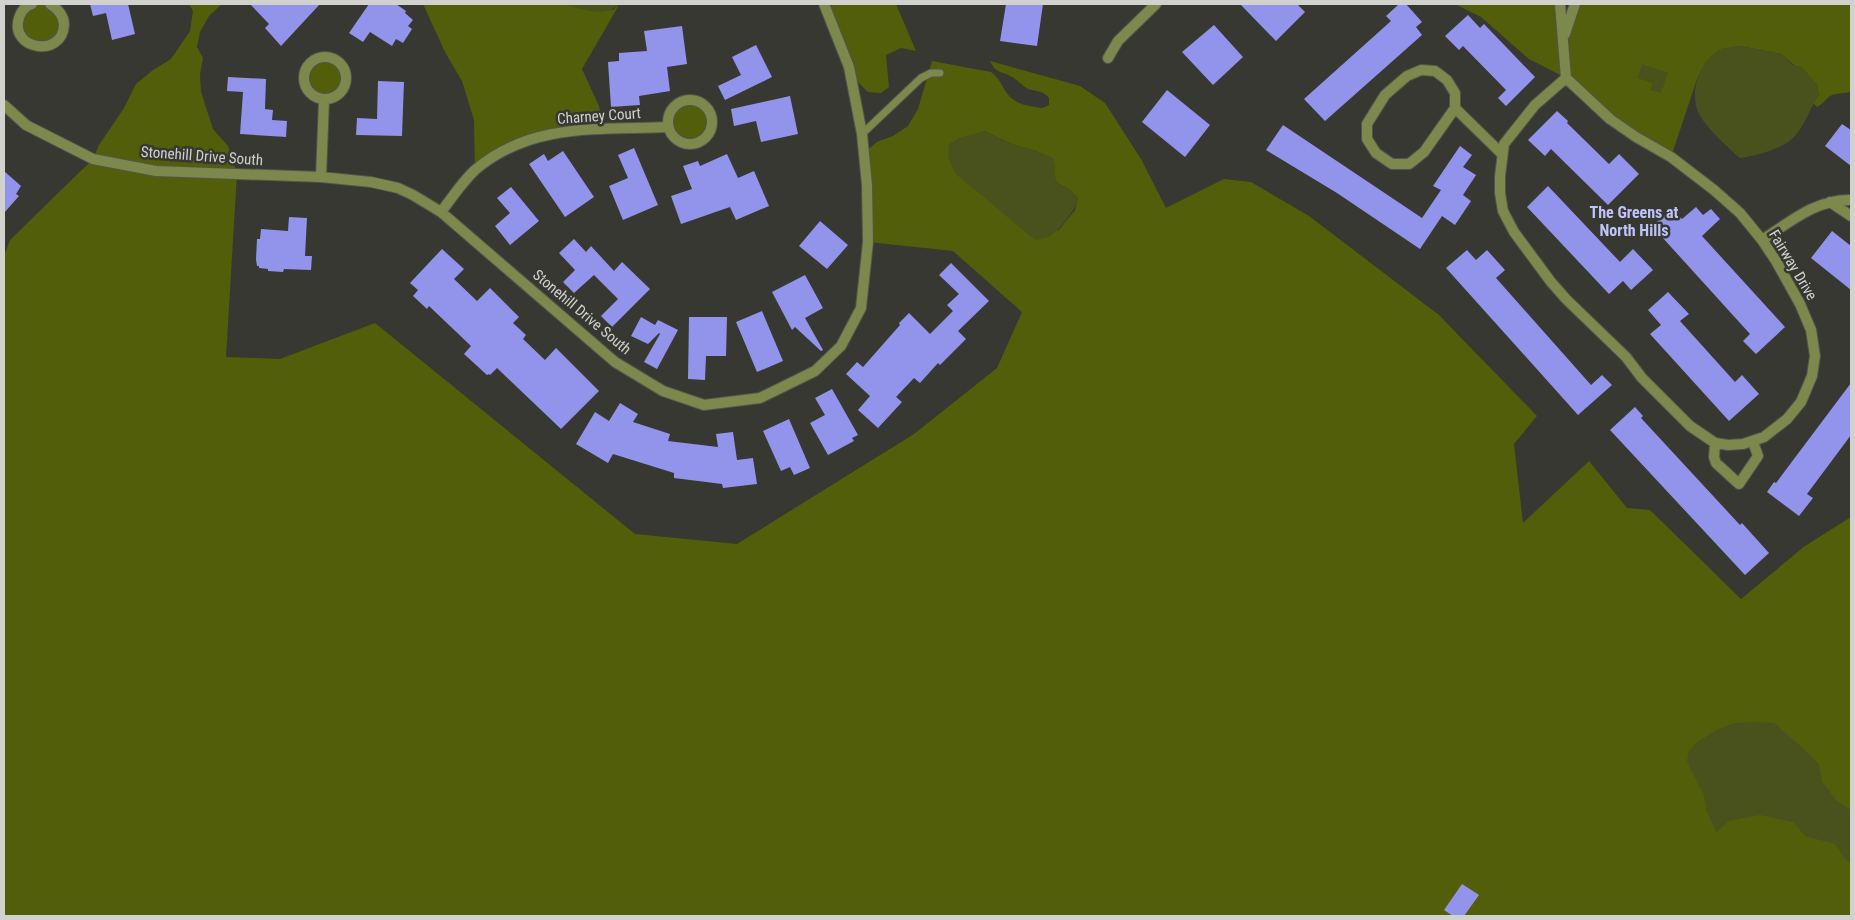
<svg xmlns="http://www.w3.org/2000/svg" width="1855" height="920" viewBox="0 0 1855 920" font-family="'Roboto Condensed',sans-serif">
<rect width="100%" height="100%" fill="#363831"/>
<path fill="#525e0a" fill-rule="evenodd" d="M32,4H51L62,15L54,44L26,42L20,16Z
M189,4H222L209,16L200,32L197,47L203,58L200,74L201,92L213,129L228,146L237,174L226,357L280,359L375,323L635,534L737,544L914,434L997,368L1022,312L953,251L868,242L865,152L877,142L893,136L908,126L918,109L932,61L991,72C999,78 1001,84 1006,92C1015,105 1028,106 1042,108L1049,105V98C1043,90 1037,92 1028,89C1022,86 1018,80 1012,77C1001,70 997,75 990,61L1080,86L1105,103L1141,159L1166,208L1224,179L1251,182L1309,216L1439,315L1537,416L1514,444L1523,523L1589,461L1627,508L1650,510L1741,599L1805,546L1851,517V916H4V256L10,240L93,159L99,145L124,108L136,84L153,70L171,59L190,31L193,11ZM984,131L1014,145L1037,151L1055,167L1053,173L1057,183L1069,189L1078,198L1075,210L1058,231Z
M423,4H566L578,8L613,10L619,5L582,69L599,106L604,129L542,136L475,171L474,120L462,81L445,52Z
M824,4H896L916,51L901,48L886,55L889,87L881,93L868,92L855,79Z
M1455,4H1560L1563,36L1575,4H1851V92C1845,93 1836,93 1830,96C1825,100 1823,104 1817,107L1813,103L1819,95L1817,85L1801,67L1795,66L1781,54L1740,46L1722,49L1698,76L1671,157L1636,137L1566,78L1529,59L1481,17Z
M304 78a21 21 0 1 1 42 0a21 21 0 1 1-42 0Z
M668 122a22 22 0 1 1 44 0a22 22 0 1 1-44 0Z"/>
<path fill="#49521d" d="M566,4H619C607,18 582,10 566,4Z
M1740,46L1781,54L1794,66L1801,67L1817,85L1819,95C1810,108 1805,125 1795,136C1785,148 1756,156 1740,158C1728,148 1701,123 1697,109C1690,88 1701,59 1721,49C1727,47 1734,47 1740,46Z
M1642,64L1668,73L1661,93L1650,90L1653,83L1637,78Z
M984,131L1014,145L1037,151L1053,158C1056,167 1053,174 1057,183L1069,189L1078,198C1078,207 1059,231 1050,236C1046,239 1040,239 1035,240L956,174L948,157L949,144L959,138Z
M1755,722L1774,723L1804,749L1819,764L1822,781L1836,800L1851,810V864L1844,858L1835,844L1805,836L1793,822L1760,815L1729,821L1716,832L1706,809L1704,796L1687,761L1689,751L1697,742L1717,730L1734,723Z"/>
<path fill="#9294ec" d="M90,4H128L135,34L112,40L106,13L93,16Z
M250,4H320L281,46L265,28L269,24Z
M369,4H396L406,11L405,13L413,20L408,26L412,29L403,43L396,39L392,46L370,32L363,42L349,33Z
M1006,4H1043L1037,46L1000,41Z
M1240,4H1297L1305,12L1276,41Z
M1399,4H1406L1422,22L1416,27L1422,35L1325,121L1304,99L1391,21L1386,16Z
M1468,15L1480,28L1484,24L1535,77L1506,106L1498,98L1506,90L1463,46L1459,50L1445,36Z
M1214,25L1243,57L1213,85L1182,52Z
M682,26L687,64L667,67L670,91L639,96L640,105L611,107L608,62L619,61V53L647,51L644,31Z
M756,45L772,77L725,100L718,86L741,75L732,57Z
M228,77L266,79L265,109L273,110L272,120L287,121L286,137L240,134L243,92L227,91Z
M378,81L404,82L402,136L356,135L357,118L377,119Z
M1167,90L1210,125L1185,157L1142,122Z
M790,96L798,134L761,142L756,121L734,126L731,109Z
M1557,111L1568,121L1567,123L1609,164L1619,154L1639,174L1608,205L1551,149L1545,156L1528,140Z
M1842,124L1851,130V166L1825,146Z
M1283,125L1422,218L1441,190L1433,186L1460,146L1472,155L1463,167L1476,175L1463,195L1471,201L1455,225L1442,216L1420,249L1337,193L1266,150Z
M634,148L658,205L623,220L609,186L628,178L618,155Z
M563,151L594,197L565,217L529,164L544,154L548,161Z
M727,154L738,178L754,171L769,206L736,220L730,207L681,224L671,196L692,189L683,166L698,161L700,166Z
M4,171L21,186L16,194L19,196L4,213Z
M1548,186L1620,262L1633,249L1653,270L1631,290L1623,281L1609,294L1527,207Z
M511,187L539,221L510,245L495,226L510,213L497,198Z
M1696,207L1703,215L1711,209L1720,219L1702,236L1785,327L1756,354L1743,341L1750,334L1652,226L1672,208L1682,219Z
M289,217L307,218L305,256H312L311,270L284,269L283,272L268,271V269L259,268V266H257L256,259L257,239H260L261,229L288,231Z
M820,221L848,245L827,269L799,246Z
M1832,231L1851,246V290L1811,258Z
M574,239L586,252L591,246L614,271L622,262L650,289L612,327L601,316L618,299L594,275L574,293L563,282L575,270L559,253Z
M442,249L464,269L454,279L477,301L490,288L519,317L513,323L526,335L523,339L545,360L556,348L599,391L561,429L497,368L490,375L489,374L487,375L464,354L471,346L429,306L427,309L413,296L418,290L410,283Z
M1467,250L1476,260L1487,250L1505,270L1496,278L1591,385L1602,375L1612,385L1578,415L1446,268Z
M951,263L989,301L958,331L966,339L940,365L938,363L920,383L914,378L896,397L902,402L878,428L858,410L870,396L846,374L857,362L863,367L900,325L899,323L909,313L930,334L953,311L947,305L959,294L939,275Z
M805,275L823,308L805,318L823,350L821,351L795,327L792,330L772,292Z
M1668,292L1689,314L1680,321L1735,382L1742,375L1759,394L1729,421L1650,334L1661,325L1648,310Z
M762,311L783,361L757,372L736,322Z
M641,317L655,325L658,320L678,330L657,369L644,362L660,334L659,333L648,344L631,336Z
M689,317H727L726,356H706L705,380L688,379Z
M1851,383V435L1807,494L1813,498L1799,516L1767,492L1774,482L1776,483Z
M832,389L858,435L852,438L854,441L828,455L810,423L825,415L815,398Z
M620,403L638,414L633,422L670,434L668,441L718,447L716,434L733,432L737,460L753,458L757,484L723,488L722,484L674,478V473L613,454L608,463L576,444L595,412L609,421Z
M1635,407L1643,416L1641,418L1740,525L1742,523L1769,553L1745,575L1610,430Z
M789,419L810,468L794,475L790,467L781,471L763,431Z
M1462,884L1479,895L1464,916H1453L1444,910Z"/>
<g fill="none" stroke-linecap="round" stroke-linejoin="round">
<defs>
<path id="lane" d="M862,134L921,78L931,73H940"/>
<path id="street" d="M32,4C26,6 21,11 19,18C9,49 62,59 64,25C64,15 58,9 50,4
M1560,4L1566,78L1535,105L1504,144L1500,176V193L1503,211L1514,232L1551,282L1566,299L1626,357L1642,378L1690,426L1715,443L1728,445L1743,444L1764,437L1787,419L1801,402L1812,376L1815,356L1811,330L1800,304L1776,261L1762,240L1740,213L1714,190L1671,157L1636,137L1610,119L1566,78
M1565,34L1575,4
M304 78a21 21 0 1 1 42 0a21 21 0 1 1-42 0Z
M1108,58L1118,41L1156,4
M1421,70L1435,71L1447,80L1455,93V108L1424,152L1409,164H1392L1376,153L1367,139V124L1385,95L1407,76Z
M668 122a22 22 0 1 1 44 0a22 22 0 1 1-44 0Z
M4,105L26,125L93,159L156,171L321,177L371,182L398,188L413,195L441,212L615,362L663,391L704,405L760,398L815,371L841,346L861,308L868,242L867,185L862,134L849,67L824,4
M1455,108L1502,154
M321,177L324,100
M1830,202L1851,216
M441,212C452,198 462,182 475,170C531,122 600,130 668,127
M1762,240C1790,222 1816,199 1851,200
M1715,443L1714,457L1716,463L1739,484L1758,456L1753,442"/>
</defs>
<use href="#lane" stroke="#52544d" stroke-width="9"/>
<use href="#street" stroke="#52544d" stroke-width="12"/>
<use href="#lane" stroke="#7c884c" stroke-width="7"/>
<use href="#street" stroke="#7c884c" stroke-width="10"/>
</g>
<g text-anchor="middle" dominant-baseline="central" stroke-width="5" stroke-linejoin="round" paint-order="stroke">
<g font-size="15" fill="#d1d2ce" stroke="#363831">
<text transform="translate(599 116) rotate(-4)">Charney Court</text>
<text transform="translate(202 156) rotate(4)">Stonehill Drive South</text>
<text transform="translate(1793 265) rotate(59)">Fairway Drive</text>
<text transform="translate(582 312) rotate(40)">Stonehill Drive South</text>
</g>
<g font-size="16" font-weight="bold" fill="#bfc3fc" stroke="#363831">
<text x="1634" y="212">The Greens at<tspan x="1634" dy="18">North Hills</tspan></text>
</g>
</g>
<rect width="1855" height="920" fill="none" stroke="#d1d2ce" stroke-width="10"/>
</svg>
